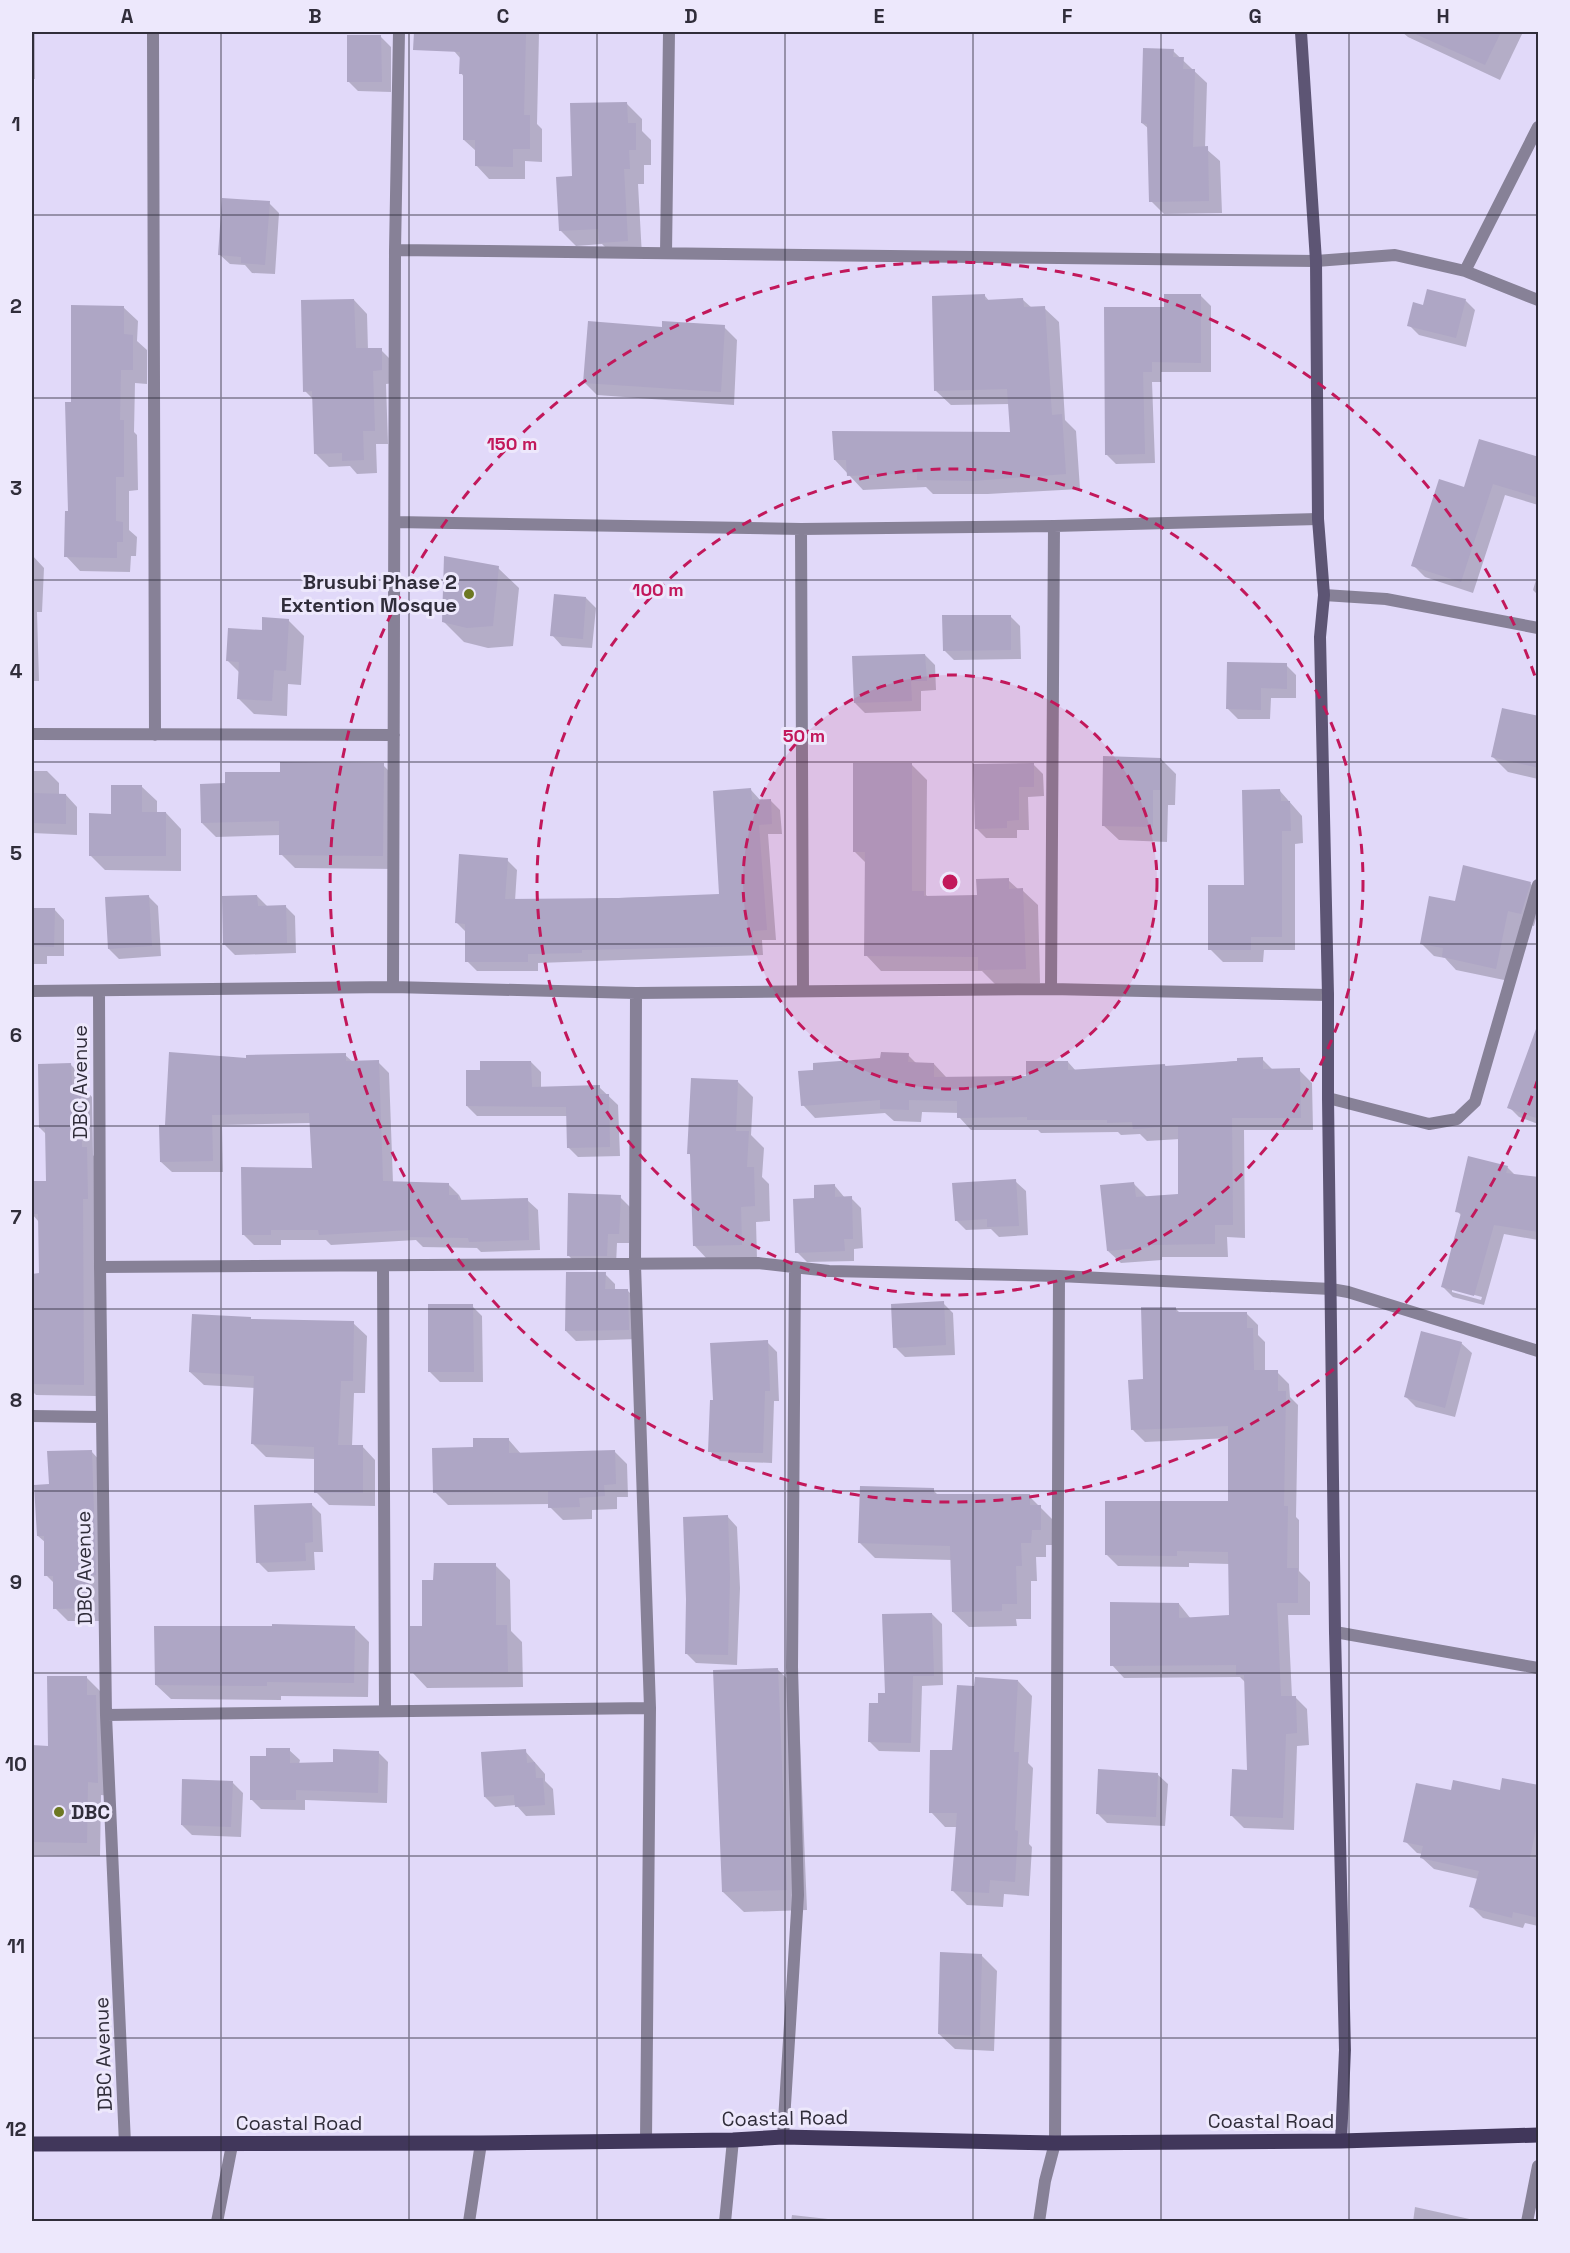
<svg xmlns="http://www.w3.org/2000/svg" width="1570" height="2253" viewBox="0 0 1570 2253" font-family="'Space Grotesk',sans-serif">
<rect width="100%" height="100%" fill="#e1d9f9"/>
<path fill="#0003" fill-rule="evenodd" d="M32,32H35V79H32Z
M454,32H538L539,33L537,124L542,129V162L525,161V179H489L476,165V151L464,140V77L461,73V59L454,51Z
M1402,32H1523L1500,80L1408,37Z
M381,37L391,47V92L358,91L348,81Z
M1173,51L1207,83L1205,148L1220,161L1222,213L1164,214L1151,201L1149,129L1142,123Z
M627,104L642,119V131L651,140V165H644V184H638L642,256L615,257L602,244L576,246L560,230L573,178Z
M269,203L279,213L275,274L252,273L245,265L230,264L219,254Z
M985,296L990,302L1023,300L1032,308H1044L1059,322L1065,420L1076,431L1080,489L988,494H933L926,487L863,490L835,460L1011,433L1010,404L951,405L936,391Z
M1201,296L1211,306V372H1161V382H1152L1155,463L1116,464L1106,454L1166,309Z
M354,300L367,314L368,350H381L394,363L395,383L386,384L388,444H376L377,473L357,474L350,466L329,467L315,453L314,400L305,391Z
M1465,300L1475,310L1466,347L1419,335L1409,325L1424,307Z
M123,307L138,321L137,341L147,350V384L135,383L134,432L137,435L138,490L129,491V530L137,537L136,556H131L130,572L80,571L66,556L70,513L73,403Z
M724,327L737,340L734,405L597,395L584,382L663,328Z
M1538,458V505L1505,495L1473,593L1425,577L1413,565L1465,489Z
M32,555L44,568L42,612H37L39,681H32Z
M498,568L519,588L513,646L488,648L464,642L443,621Z
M1538,573V595L1533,590Z
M586,598L596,608L592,648L562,646L552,635Z
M1010,616L1020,626L1021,659L954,660L944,650Z
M288,620L304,636L301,685L288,684L287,716L254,714L239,699L240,673L227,660L263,632Z
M925,655L935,665L936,690L921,691V711L865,713L855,703Z
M1286,665L1296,675V698H1271L1270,719H1238L1228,709Z
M1538,718V779L1508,772L1493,757Z
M1161,759L1176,774L1175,805H1168L1167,842L1119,840L1103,825Z
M1033,764L1043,774L1044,796L1028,797L1029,830H1017V838H986L976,828Z
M383,765L397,779V869L295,868L281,854V835L216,837L202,823L227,785L281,773Z
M912,765L927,780L926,895L928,897L979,896L1008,880L1019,890H1022L1038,905L1040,983L995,984L982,971H881L866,955V863L854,851Z
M32,771H47L59,783V795H66L77,807V835L32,833Z
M141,786L157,801V813H166L181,829V871L105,870L90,855L113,815Z
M751,790L761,801L770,800L780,810L782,834H768L776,940H762L763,955L538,963V971H477L467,961V933L456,922L507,860L517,870L515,901L721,895Z
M1280,791L1302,816L1303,843L1295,844V950H1264L1263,962H1223L1210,949L1246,886Z
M1530,883L1538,892V911L1534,926L1521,923L1509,981L1456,970L1445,958L1434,956L1421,943L1456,903Z
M148,896L158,906L161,956L119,959L109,949Z
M257,896L268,907L285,906L295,916L296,953L235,955L225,945Z
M32,909H54L64,920V956H47V964H32Z
M345,1055L353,1062H378L389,1073L393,1183L448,1184L459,1195L462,1201L527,1200L538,1210L540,1250L481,1252L477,1248L423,1247L416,1240L331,1245L326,1240H281V1245H254L243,1234L313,1169L311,1123L222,1125L223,1172H172L161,1162L166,1126L248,1059Z
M908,1055L917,1064H934L946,1077H1028L1068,1062L1076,1071L1165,1065L1166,1067L1262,1059L1273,1070H1299L1312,1083L1313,1130H1244L1245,1238L1227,1237L1228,1257H1162V1260L1121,1263L1108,1251L1134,1184L1148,1198L1180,1195V1139L1147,1141L1140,1134L1121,1135L1118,1132L1041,1133L1038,1130H971L959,1117V1113L922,1112L921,1122L894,1121L885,1113L815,1118L803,1105L815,1071Z
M531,1062L541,1072V1088L599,1087L618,1105L620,1156L578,1157L568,1147V1116H477L467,1106L481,1071Z
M71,1065L83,1077V1087L92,1097L93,1155L98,1161L94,1210L96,1396L36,1395L32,1391V1275H40L39,1222L32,1214V1183L47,1182L46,1134L40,1128Z
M1538,1070V1124L1519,1117L1509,1107Z
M738,1082L753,1097L751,1135L764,1148L762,1177L769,1184L770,1221L756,1222L757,1259L709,1261L694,1245L691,1156L689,1153Z
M1507,1167L1515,1175L1538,1179V1240L1504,1234L1484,1305L1453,1297L1443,1287L1462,1216L1457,1211ZM1452,1289L1482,1297L1481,1300L1452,1292Z
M1015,1181L1026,1191L1028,1235L999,1237L991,1229L966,1230L956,1220Z
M835,1186L845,1198H851L861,1208L863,1248L854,1249V1261L807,1262L797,1252L816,1200Z
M620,1197L630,1207L629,1243H617L616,1265H578L568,1255Z
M605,1274L615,1284V1291L627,1290L637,1300L638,1339L576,1341L566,1331Z
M943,1303L953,1313L955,1355L905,1357L895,1347Z
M472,1306L482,1316L483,1382H440L430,1372Z
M1175,1308L1180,1313H1246L1258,1325V1335L1265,1342V1372H1277L1289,1384L1290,1397L1298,1405L1296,1517L1299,1520V1571L1310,1582V1615H1288L1292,1697H1295L1307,1709L1309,1745L1297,1746L1294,1830L1244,1828L1232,1816L1249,1771L1246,1683L1240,1677L1124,1678L1112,1665L1179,1604L1191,1619L1230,1617V1564L1189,1563V1567L1118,1566L1106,1554L1229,1503L1230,1438L1145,1442L1133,1430L1144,1380Z
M250,1318L253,1321L353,1323L367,1336L365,1393H354L352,1446H362L375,1460V1506L329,1505L316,1492L315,1459L266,1457L253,1444L255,1388L204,1385L190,1372Z
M767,1342L777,1352L779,1401H774L772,1463L720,1461L710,1451L715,1401Z
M1461,1343L1472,1353L1455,1417L1416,1407L1406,1397Z
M508,1439L521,1454L614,1451L627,1464L628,1497H617V1509L592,1510V1519L563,1520L550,1507V1504L448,1505L435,1492L475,1449Z
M91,1451L104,1465L101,1621H68L55,1608L54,1583L46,1575V1543L38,1536L50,1486Z
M933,1490L939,1496H1029L1055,1522V1545H1046V1557H1036L1037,1581H1031V1619H1016L1017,1626L969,1627L953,1612L952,1560L875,1558L860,1543Z
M311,1504L321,1514L323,1552H314L315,1570L268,1572L258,1562Z
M727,1516L737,1527L740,1588L737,1665L696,1663L686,1653Z
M495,1565L510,1580L511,1631L522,1642L523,1687L427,1688L412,1672L435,1581Z
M932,1614L942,1624L943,1685L922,1686L920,1752L879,1751L869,1741L879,1705Z
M354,1627L369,1642L368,1697L281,1696V1700L171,1699L156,1685Z
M777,1669L798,1689L807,1910L744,1912L723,1892Z
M86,1677L100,1691L111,1796L101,1795L100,1856L32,1855V1747H50Z
M1018,1681L1032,1696L1028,1763L1033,1768L1029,1844L1032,1847L1029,1896L1004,1894L1003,1907L967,1905L953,1891L957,1827H945L931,1812L954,1752Z
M289,1750L300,1760L299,1764H334L378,1752L388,1762L387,1803L305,1800V1810L261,1809L251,1799L267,1757Z
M525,1751L545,1774V1781L553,1789L555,1815L526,1816L516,1805L495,1807L485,1797Z
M1157,1774L1168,1784L1165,1826L1107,1823L1097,1813Z
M233,1783L243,1793L241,1837L192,1835L182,1825Z
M1538,1786V1926L1525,1923L1523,1928L1483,1918L1471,1906L1478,1879L1434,1869L1422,1858L1423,1854L1417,1853L1405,1841L1452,1792H1501Z
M981,1955L997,1971L994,2051L955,2049L939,2034Z
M1415,2207L1483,2222H1413Z
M792,2215L846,2221V2222H791Z"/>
<path fill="#aea6c5" d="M414,32H526L524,115H530V149H513V167L475,166V140H463V74H459L460,52L413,50Z
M1411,32H1501L1485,65Z
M347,35H381L382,82H347Z
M1143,48L1174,49L1173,57H1184L1183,69H1195L1193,147L1208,146L1209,201L1149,202L1147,124L1141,123Z
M627,102L628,123H636V150H629L630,169H624L628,241L599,243L598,229L559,231L556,177L572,176L570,103Z
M222,198L270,201L265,265L241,263V257L218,255Z
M1427,289L1466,299L1456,338L1407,326L1413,302L1423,305Z
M985,294V300L1023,298L1024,307L1045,306L1052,415L1062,414L1066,474L973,481L917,480V473L847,476L846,460H834L832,431L1010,432L1007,389L934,391L932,296Z
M1164,294H1201V363L1152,362V372H1143L1145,454L1105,455L1104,307H1164Z
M354,299L356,348H382V370L373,371L375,431H363L364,460L342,461V453L314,454L312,391L303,392L301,300Z
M71,305L124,306V334L133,335V370H121L120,420H124V477H116V521L123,522V542H117V558L64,557L65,511H68L65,402H71Z
M588,321L662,327V321L725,325L721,392L583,383Z
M1479,439L1539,457V498L1493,484L1461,582L1411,566L1439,479L1464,487Z
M444,556L499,566L493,626L467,628L442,622Z
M554,594L586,597L583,639L550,636Z
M942,615H1011V650L943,651Z
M262,617L289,619L286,671L274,670L272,701L237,699L239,662L226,661L228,628L262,630Z
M925,654L927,681H911L912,701L854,703L852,656Z
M1227,662L1287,663V689L1261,688V710L1226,709Z
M1502,708L1539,716V768L1491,757Z
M1103,756L1161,758V790H1153V827L1102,826Z
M280,762L384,763L383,856L279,855V821L201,823L200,784L225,783V772H280Z
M853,763H912V891H924V896L977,895L976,879L1009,878V889L1023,888L1026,969L978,970V957L864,956L865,852H853Z
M1034,763V787H1019V820L1007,821V828L975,829L973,764Z
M111,785H142V812H166V856H89V813L111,814Z
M751,788L752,800L771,799L772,824L759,825L767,930L753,931V946L582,950V953L528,954V962H465V924L455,923L459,854L508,858L505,899L619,898L719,894L713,791Z
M1280,789L1281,801H1290L1291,831H1282V937H1251V950H1208V885H1244L1242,790Z
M32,793L66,794V824L32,823Z
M1463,865L1531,882L1521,914L1508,911L1496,969L1442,957L1443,948L1420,944L1429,896L1455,901Z
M149,895L152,946L108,949L105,897Z
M257,895L258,906L286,905L287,943L223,945L222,896Z
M32,908H55L54,947L32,946Z
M1536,1029H1539V1119L1507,1108Z
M169,1052L246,1058V1055L346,1053V1061L379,1060L383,1181L449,1183V1195H458V1200L528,1198L529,1240L469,1242L468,1238L410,1237V1230L319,1235L318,1230H271V1235H242L241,1167L312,1168L309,1113L212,1115L213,1161L160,1162L159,1125H165Z
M881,1052L909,1053L908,1062L934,1063V1077L1026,1076V1061H1068V1070L1165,1064V1066L1237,1061V1058L1263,1057V1069L1300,1068L1301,1118H1232L1233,1225H1215V1244L1150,1245V1247L1107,1251L1100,1185L1134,1182L1136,1197L1178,1194V1126L1133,1129L1132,1122L1107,1123V1120H1027V1117L957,1118V1101L909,1100V1110L880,1109V1100L801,1106L798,1071L813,1070V1063L880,1058Z
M480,1061H531L532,1087L600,1085V1094H609L610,1147L567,1148L566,1107L466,1106V1070H480Z
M71,1063L72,1084L81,1083L82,1147H87L88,1199H83L84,1385L32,1384V1274L39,1273L38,1214H32V1181H46L45,1128H39L38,1064Z
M691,1078L738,1080L736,1131H749L747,1167H754L755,1206L741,1207L742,1245L693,1246L690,1154H687Z
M1468,1156L1508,1166L1506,1173L1539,1177V1232L1494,1225L1474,1296L1441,1287L1461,1213L1455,1212Z
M1016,1179L1019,1226L987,1227V1219L955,1221L952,1183Z
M835,1184V1197L852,1196L853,1239H844L845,1251L795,1253L793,1199L814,1198V1185Z
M568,1193L621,1195L619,1234H608L607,1256H567Z
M566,1272H606L605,1289H628L629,1330L565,1331Z
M944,1301L946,1345L893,1348L891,1304Z
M428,1304H473L474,1372H428Z
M1141,1307H1176V1312H1247V1328H1253L1254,1370H1278V1391H1286L1284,1506H1288L1287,1568H1298V1603H1277L1281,1696H1296L1297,1733L1286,1734L1283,1818L1230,1816L1232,1769L1247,1770L1244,1675H1236V1665L1110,1666V1602L1179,1603V1618L1229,1615L1228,1552L1177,1551V1556L1105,1555V1501H1228V1426L1131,1430L1128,1380L1143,1379Z
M192,1314L251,1317V1319L354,1321L353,1381H341L338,1445H363V1493H314V1447L251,1444L254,1376L189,1372Z
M1421,1331L1462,1342L1445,1408L1404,1397Z
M768,1340L770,1391H765L763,1453L708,1452L710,1400H713L710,1343Z
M473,1438H509V1453L615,1450L616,1484L604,1485L605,1496L579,1498L580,1507L548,1508V1491L433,1493L432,1448L473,1447Z
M92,1450L96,1575H88L89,1608L53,1609V1576H44V1536H37L34,1485L49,1484L47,1451Z
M860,1486L934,1488V1494H1030V1505H1041V1530H1032L1031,1543H1021L1022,1566H1016L1017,1604H1002V1611L952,1612L950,1546L858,1543Z
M312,1503L313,1542L305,1543L306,1561L256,1563L254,1505Z
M728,1515L730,1577L728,1655L685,1654L686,1599L683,1517Z
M434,1563H496V1625H507L508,1672L410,1673V1626H422V1580H433Z
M932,1613L934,1676H913L911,1743L868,1742L869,1703H878V1693H885L882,1614Z
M272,1624L355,1626L354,1683L267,1682V1686L155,1685L154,1626H272Z
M778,1668L787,1890L722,1892L713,1670Z
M47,1676H87V1695H96L98,1783L88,1782L87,1843L32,1842V1745L48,1746Z
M975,1677L1018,1680L1014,1752H1019L1015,1830L1018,1831L1015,1882L990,1880L989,1893L951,1891L957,1813H929L930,1750H952L957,1685L974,1686Z
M266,1748H290V1763L333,1762V1749L379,1751L378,1793L296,1790V1800H250V1756H266Z
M526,1749L527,1763L535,1762L536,1778H543L545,1805L515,1807L514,1795L484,1797L481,1752Z
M1098,1769L1158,1773L1156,1817L1096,1814Z
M1502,1778L1539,1785V1813L1530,1858L1539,1860V1918L1513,1912L1512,1918L1469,1907L1479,1871L1420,1858L1423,1846L1403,1842L1416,1783L1451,1790L1453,1780L1500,1790Z
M182,1779L233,1781L231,1827L181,1825Z
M940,1952L982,1954L980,2036L938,2034Z"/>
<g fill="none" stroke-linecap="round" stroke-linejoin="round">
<path stroke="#878197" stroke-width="12" d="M153,32L155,735
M395,250L1316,261L1395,255L1465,271L1538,300
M666,253L669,32
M1465,271L1538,127
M395,522L801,529L1054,526L1318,519
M801,529L803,991
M1324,595L1386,599L1538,628
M32,734L394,735
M393,987L395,250L399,32
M1051,989L1054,526
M32,991L393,987L636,993L1051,989L1328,995
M99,991L100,1267L106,1715L125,2144
M636,993L635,1265L650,1708L646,2141
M1328,1098L1429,1124L1457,1119L1475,1102L1538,885
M383,1266L385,1711
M100,1267L758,1263L829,1271L1059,1276L1331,1289L1348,1292L1538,1351
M32,1416L101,1417
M1335,1632L1538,1668
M106,1715L650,1708
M783,2137L798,1895L792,1667L795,1269
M217,2222L232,2145
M469,2222L481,2143
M725,2222L733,2140
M1039,2222L1045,2181L1055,2143L1059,1276
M1527,2222L1538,2166"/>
<path stroke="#5d5574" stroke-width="12" d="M1301,32L1316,261L1318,519L1324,595L1320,637L1328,995V1098L1335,1632L1345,2050L1341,2141"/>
<path stroke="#41375b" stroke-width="15" d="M32,2144L481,2143L733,2140L783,2137L1055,2143L1341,2141L1538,2135"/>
</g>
<path fill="none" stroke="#302d3a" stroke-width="1.5" stroke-opacity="0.55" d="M221,32V2222M409,32V2222M597,32V2222M785,32V2222M973,32V2222M1161,32V2222M1349,32V2222M32,215H1538M32,398H1538M32,580H1538M32,762H1538M32,944H1538M32,1126H1538M32,1309H1538M32,1491H1538M32,1673H1538M32,1856H1538M32,2038H1538"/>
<circle cx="950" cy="882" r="207" fill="#c2185b" fill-opacity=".12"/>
<g fill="none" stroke="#c2185b" stroke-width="3" stroke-dasharray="10 8">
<circle cx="950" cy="882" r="207"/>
<circle cx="950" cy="882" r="413"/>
<path d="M1538 1079A620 620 0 1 1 1538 685"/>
</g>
<g fill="#6d7823" stroke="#ede8fc" stroke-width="2">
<circle cx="469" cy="594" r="6"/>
<circle cx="59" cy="1812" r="6"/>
</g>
<g text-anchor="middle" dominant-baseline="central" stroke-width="6" stroke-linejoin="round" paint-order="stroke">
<g font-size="20" font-weight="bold" fill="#302d3a" stroke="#ede8fc" text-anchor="end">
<text x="457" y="582">Brusubi Phase 2<tspan x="457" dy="23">Extention Mosque</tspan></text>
<text x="71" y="1812" text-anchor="start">DBC</text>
</g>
<g font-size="20" fill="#302d3a" stroke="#ede8fc">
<text transform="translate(80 1082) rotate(-90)">DBC Avenue</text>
<text transform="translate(84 1568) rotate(-91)">DBC Avenue</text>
<text transform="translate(103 2054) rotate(-92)">DBC Avenue</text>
<text transform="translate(785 2118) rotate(-1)">Coastal Road</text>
<text x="1271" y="2121">Coastal Road</text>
<text x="299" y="2123">Coastal Road</text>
</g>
</g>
<circle cx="950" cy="882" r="9" fill="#c2185b" stroke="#ede8fc" stroke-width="3"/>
<g font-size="18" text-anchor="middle" font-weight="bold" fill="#c2185b" stroke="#ede8fc" stroke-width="6" stroke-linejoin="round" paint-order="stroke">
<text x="512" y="450">150 m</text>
<text x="658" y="596">100 m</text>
<text x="804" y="742">50 m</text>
</g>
<rect width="1570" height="2253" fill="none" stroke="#ede8fc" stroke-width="66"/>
<rect x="33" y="33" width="1504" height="2187" fill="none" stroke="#302d3a" stroke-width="2"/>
<g font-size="20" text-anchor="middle" font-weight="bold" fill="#302d3a">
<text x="127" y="23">A</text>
<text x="315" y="23">B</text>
<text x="503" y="23">C</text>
<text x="691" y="23">D</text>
<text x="879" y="23">E</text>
<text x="1067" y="23">F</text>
<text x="1255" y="23">G</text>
<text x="1443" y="23">H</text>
<text x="16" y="131">1</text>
<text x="16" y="313">2</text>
<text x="16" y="495">3</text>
<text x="16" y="678">4</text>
<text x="16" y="860">5</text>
<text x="16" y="1042">6</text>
<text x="16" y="1224">7</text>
<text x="16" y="1407">8</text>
<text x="16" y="1589">9</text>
<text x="16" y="1771">10</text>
<text x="16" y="1953">11</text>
<text x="16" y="2136">12</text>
</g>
</svg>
